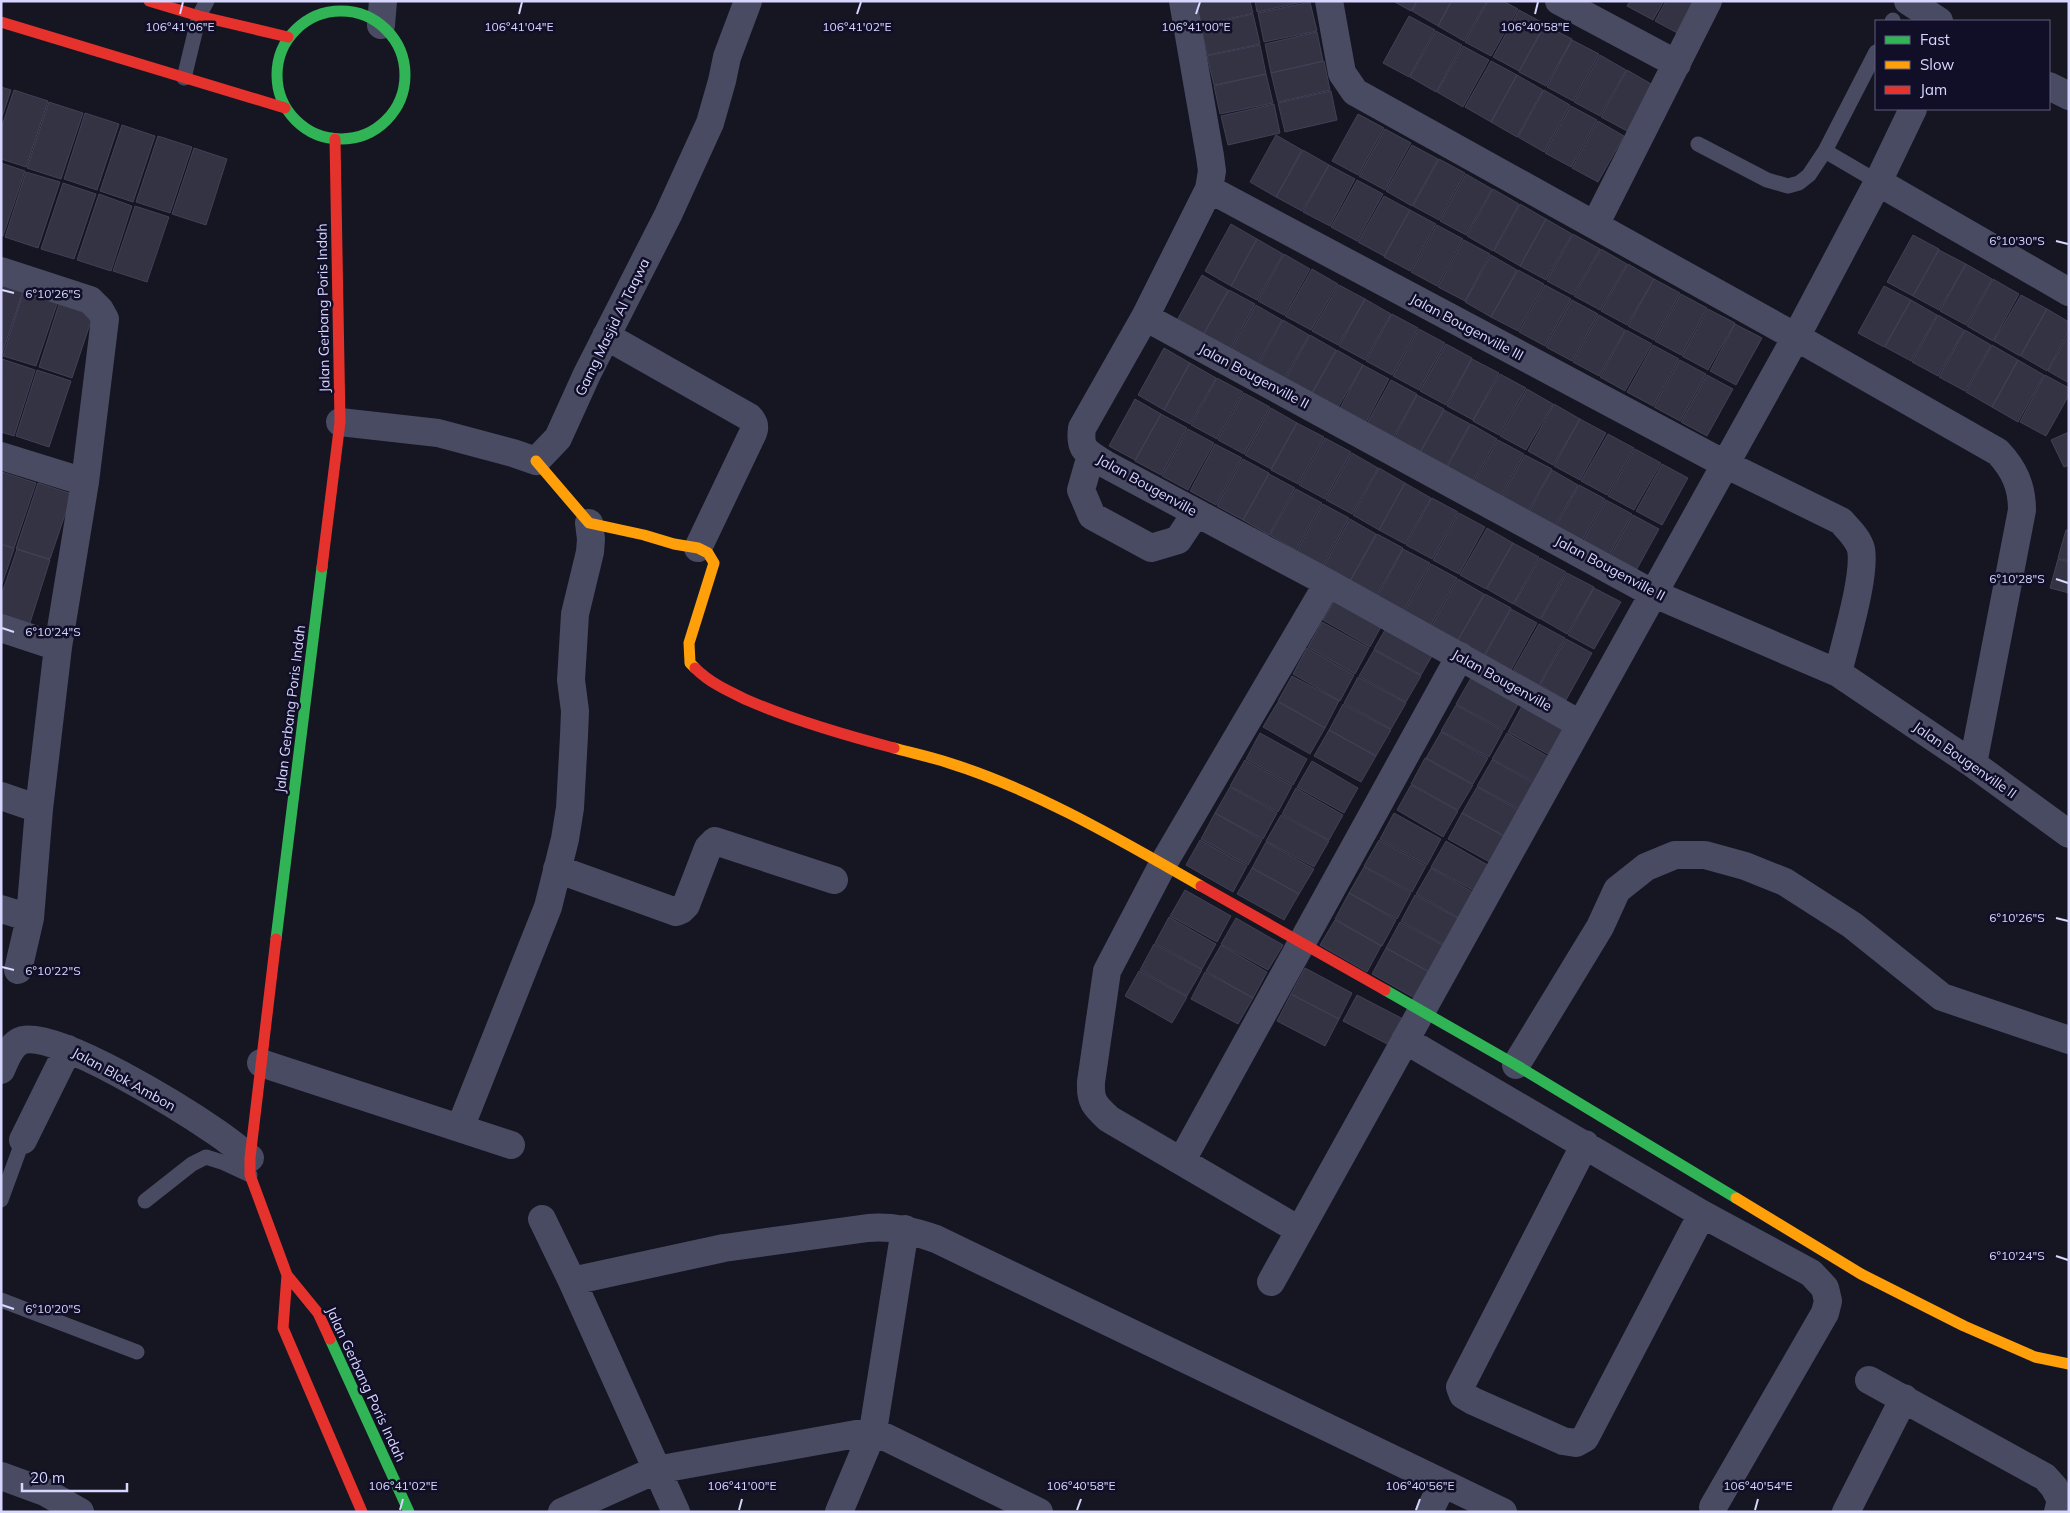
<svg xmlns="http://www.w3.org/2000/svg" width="2070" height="1513" viewBox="0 0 2070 1513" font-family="Mulish,sans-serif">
<rect width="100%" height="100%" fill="#161522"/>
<path fill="#343344" stroke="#414056" d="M1195,1H1250L1253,13L1200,25Z
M1255,1H1307L1257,12Z
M1393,1H1417L1411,11Z
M1417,1H1451L1438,26L1412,11Z
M1452,1H1487L1464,41L1438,26Z
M1488,1H1503L1518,9L1491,56L1465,42Z
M1630,1H1664L1653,20L1627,6Z
M1666,1H1700L1681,35L1655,21Z
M1310,2L1317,31L1264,42L1258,13Z
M1519,10L1545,24L1519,71L1493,57Z
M1253,14L1260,44L1207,55L1201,26Z
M1409,16L1435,30L1409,77L1383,63Z
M1545,25L1572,39L1546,86L1519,72Z
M1436,31L1462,45L1436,92L1410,77Z
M1317,32L1323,61L1271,73L1265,44Z
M1572,40L1599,54L1573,101L1547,87Z
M1260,45L1266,74L1214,85L1207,56Z
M1463,46L1489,60L1463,107L1437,92Z
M1600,55L1626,70L1600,116L1574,102Z
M1324,61L1330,90L1278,102L1271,73Z
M1491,61L1517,75L1491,122L1465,107Z
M1627,70L1653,85L1627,131L1601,117Z
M1266,74L1273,103L1220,114L1214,86Z
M1517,75L1543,90L1517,137L1491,122Z
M1,87L11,90L1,120Z
M14,90L48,101L26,167L1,159V129Z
M1544,90L1570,105L1544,152L1518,137Z
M1331,91L1337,120L1285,132L1278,103Z
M49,102L83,113L61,179L27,168Z
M1274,104L1280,133L1228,145L1221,116Z
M1571,106L1597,120L1571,167L1545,153Z
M85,113L119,124L97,190L64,179Z
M1358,114L1384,128L1358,175L1332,161Z
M1598,121L1624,136L1598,182L1572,168Z
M122,125L155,136L133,202L100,191Z
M1385,129L1411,143L1385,190L1359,176Z
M1276,135L1302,150L1276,197L1250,182Z
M158,136L192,147L170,213L136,202Z
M1412,145L1438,159L1412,206L1386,191Z
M194,148L227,159L206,225L172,214Z
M1303,150L1329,165L1302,211L1276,197Z
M1439,159L1465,173L1439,220L1413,206Z
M1,163L25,171L3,236H1Z
M1329,165L1355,179L1330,226L1303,212Z
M26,172L60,182L38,248L5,237Z
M1466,174L1492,189L1466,235L1440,221Z
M1357,180L1383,194L1357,241L1331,227Z
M63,183L96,194L74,259L41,249Z
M1493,189L1519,204L1493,251L1467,236Z
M99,194L132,206L111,271L77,260Z
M1384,196L1410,210L1384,256L1358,242Z
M1520,204L1546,219L1520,266L1494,251Z
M135,206L169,217L147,282L113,271Z
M1410,210L1436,224L1410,271L1384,257Z
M1546,219L1572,234L1546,280L1520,266Z
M1231,224L1257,239L1231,286L1205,271Z
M1437,225L1463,239L1437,286L1411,272Z
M1573,234L1600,249L1573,295L1547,281Z
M1913,235L1939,249L1913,296L1887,282Z
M1257,239L1283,254L1257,300L1231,286Z
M1464,240L1490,254L1465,301L1438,287Z
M1601,249L1627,264L1600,310L1574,296Z
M1939,250L1966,264L1939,310L1913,296Z
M1284,254L1310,269L1284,315L1258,301Z
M1491,255L1517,270L1491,317L1465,302Z
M1628,264L1654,279L1627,325L1601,311Z
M1966,264L1992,279L1966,325L1940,311Z
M1312,269L1338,284L1311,330L1285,316Z
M1518,270L1544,284L1518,331L1491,317Z
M1202,275L1228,290L1202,337L1176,322Z
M1654,279L1680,293L1654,340L1628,326Z
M1993,279L2019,294L1993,341L1967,326Z
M1,281L24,288L2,354H1Z
M1339,285L1365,299L1338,345L1312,331Z
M1545,285L1571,299L1545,346L1519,332Z
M1884,286L1911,300L1884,347L1858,333Z
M24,290L58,301L36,366L3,356Z
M1229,290L1255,304L1229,351L1202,337Z
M1681,294L1707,308L1681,355L1655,341Z
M2021,295L2047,309L2020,356L1994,341Z
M1365,299L1391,314L1365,360L1339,346Z
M1572,300L1598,314L1572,361L1546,347Z
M1911,300L1937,315L1911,361L1885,347Z
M60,301L94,312L72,378L39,367Z
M1256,305L1282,320L1256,366L1230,352Z
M1708,309L1735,323L1708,370L1682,356Z
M2047,309L2069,322V331L2047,371L2021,356Z
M1392,314L1418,328L1392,375L1366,361Z
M1599,315L1625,330L1599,376L1573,362Z
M1938,315L1964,330L1938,376L1912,362Z
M1283,320L1309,335L1283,381L1257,367Z
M1735,324L1762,338L1736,385L1710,371Z
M1419,329L1445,343L1419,390L1393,376Z
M1626,330L1652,344L1625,391L1600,377Z
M1965,330L1991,345L1965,391L1939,377Z
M2069,334V383L2048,371Z
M1310,335L1336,350L1310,396L1284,382Z
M1446,344L1472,358L1446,405L1420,391Z
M1653,345L1679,359L1653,406L1627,392Z
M1992,345L2018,360L1992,407L1966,392Z
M1164,348L1190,363L1164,410L1138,395Z
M1337,350L1363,365L1336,411L1310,397Z
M2,359L35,370L14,436L1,432Z
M1472,359L1499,373L1473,420L1447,406Z
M1680,360L1706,374L1680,421L1654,407Z
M2018,360L2044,375L2018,422L1992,407Z
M1190,363L1216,378L1190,424L1164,410Z
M1363,365L1389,379L1364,426L1338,412Z
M37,370L71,381L49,447L16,436Z
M1500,374L1526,388L1499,435L1473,421Z
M1707,375L1733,389L1707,436L1681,422Z
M2045,375L2069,388V395L2046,436L2020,422Z
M1217,378L1243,392L1217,439L1191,425Z
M1391,380L1417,394L1391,441L1365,427Z
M1527,389L1553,404L1526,450L1500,436Z
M1244,393L1270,407L1244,454L1218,440Z
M1417,395L1444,409L1418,456L1392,442Z
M1135,399L1161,414L1135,460L1109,446Z
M1554,404L1580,419L1553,465L1528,451Z
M1271,408L1297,423L1271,469L1245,455Z
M1444,410L1470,424L1444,471L1418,456Z
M1161,414L1187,428L1161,475L1135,461Z
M1580,419L1606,433L1580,480L1554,466Z
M1297,423L1324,437L1298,484L1271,470Z
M1471,424L1497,439L1471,486L1445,471Z
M1188,429L1214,443L1188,490L1162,476Z
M2069,432V465L2064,467L2051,440Z
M1608,434L1634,448L1607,495L1581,481Z
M1325,438L1351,452L1325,499L1299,485Z
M1498,440L1524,454L1498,501L1472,487Z
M1215,444L1242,458L1216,505L1190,491Z
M1635,449L1661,463L1634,510L1608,496Z
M1352,453L1378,468L1352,514L1326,500Z
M1525,455L1552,469L1525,516L1499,502Z
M1243,459L1269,473L1243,520L1217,506Z
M1662,464L1688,478L1662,525L1636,511Z
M1379,468L1405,483L1379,530L1353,515Z
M1552,470L1578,485L1552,531L1526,517Z
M2,472L36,483L14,548L1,544Z
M1269,474L1295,488L1269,535L1243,520Z
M38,483L72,494L50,559L16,549Z
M1405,483L1431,498L1405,544L1379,530Z
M1579,485L1605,499L1579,546L1553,532Z
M1296,489L1322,503L1296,550L1270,535Z
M1432,498L1458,512L1432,559L1406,545Z
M1606,500L1632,514L1606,561L1580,547Z
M1323,504L1349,518L1323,565L1297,551Z
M1459,513L1485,527L1459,574L1433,560Z
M1633,515L1659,529L1633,576L1607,562Z
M1350,519L1376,534L1350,581L1324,566Z
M1487,528L1513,543L1486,589L1460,575Z
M2066,530H2069V561L2058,558Z
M1377,534L1403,548L1377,595L1350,581Z
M1513,543L1539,557L1513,604L1487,589Z
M1,544L14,549L1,587Z
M17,549L50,560L29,626L1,617V596Z
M1403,549L1430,563L1404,610L1378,596Z
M1540,558L1566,572L1540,619L1514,604Z
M2058,559L2069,562V593L2050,588Z
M1431,564L1457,578L1431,625L1405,611Z
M1567,573L1594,587L1567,634L1541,619Z
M1458,579L1484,594L1458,640L1432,626Z
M1594,588L1621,602L1594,649L1568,635Z
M1485,594L1511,608L1484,655L1458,640Z
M1338,595L1384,621L1370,647L1323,620Z
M1511,609L1537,623L1511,670L1485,655Z
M1322,622L1369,648L1355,674L1308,647Z
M1389,623L1436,649L1421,675L1374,649Z
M1539,624L1565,638L1539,685L1513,670Z
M1566,639L1592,653L1566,700L1540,685Z
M1307,648L1354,675L1340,701L1293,674Z
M1374,650L1421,676L1406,702L1359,676Z
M1292,676L1339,701L1325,728L1278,701Z
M1358,677L1406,703L1391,729L1344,703Z
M1471,678L1518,704L1504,730L1456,704Z
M1278,702L1325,728L1310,754L1263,727Z
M1343,704L1391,730L1376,756L1329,730Z
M1456,705L1503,731L1489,757L1441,731Z
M1522,706L1569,733L1555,758L1508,732Z
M1329,730L1376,756L1361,782L1314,756Z
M1441,732L1488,758L1473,784L1426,758Z
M1260,733L1307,759L1293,785L1246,759Z
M1507,733L1554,760L1540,785L1492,759Z
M1425,758L1473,785L1458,810L1411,784Z
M1245,760L1292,786L1278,812L1230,786Z
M1492,760L1539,786L1525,812L1477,786Z
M1312,761L1358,788L1344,813L1297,787Z
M1411,785L1458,811L1443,837L1397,810Z
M1230,787L1277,813L1263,839L1215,813Z
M1477,787L1524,813L1510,839L1462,813Z
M1296,788L1343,815L1329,840L1282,814Z
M1215,813L1262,840L1248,865L1201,839Z
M1394,813L1441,839L1427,865L1380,839Z
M1462,813L1509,839L1495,865L1448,839Z
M1281,815L1329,841L1314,867L1266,841Z
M1200,840L1247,866L1233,892L1186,865Z
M1379,840L1426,866L1412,892L1364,866Z
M1446,841L1493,868L1478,893L1431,867Z
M1266,842L1314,869L1299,894L1252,868Z
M1364,867L1411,893L1397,919L1349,893Z
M1252,868L1299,894L1284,920L1237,894Z
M1431,868L1478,895L1463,920L1416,894Z
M1185,890L1231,916L1217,942L1170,916Z
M1349,893L1396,920L1382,946L1335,919Z
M1415,895L1463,921L1448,947L1401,921Z
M1169,917L1216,944L1202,969L1155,943Z
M1236,918L1283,945L1268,970L1221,944Z
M1335,920L1381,946L1367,972L1320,945Z
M1400,922L1448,948L1433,974L1386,948Z
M1154,944L1202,970L1187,996L1140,970Z
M1221,945L1267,972L1253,998L1206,971Z
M1386,948L1433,974L1418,1000L1372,974Z
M1305,968L1352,993L1339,1019L1291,994Z
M1139,971L1187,997L1172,1023L1125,996Z
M1205,972L1253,998L1238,1024L1191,999Z
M1291,994L1339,1019L1325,1046L1277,1021Z
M1357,995L1405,1020L1391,1046L1343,1021Z"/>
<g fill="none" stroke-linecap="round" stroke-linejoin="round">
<path stroke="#494b63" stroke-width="15" d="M1892,21L1893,20
M184,78L199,16L207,1
M1698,144L1767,180L1788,186L1799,183L1809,175L1825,151L1876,52
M1825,151L1878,182
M1,1200L23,1140
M145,1201L192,1164L206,1157L222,1162L250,1175
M1,1300L137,1352"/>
<path stroke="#494b63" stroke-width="28" d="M1183,1L1210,156L1212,171L1209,189L1145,317L1082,428C1079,451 1087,452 1105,464L1328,583L1580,724
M1329,1L1342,73L1355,92L1796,337L1998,452C2014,469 2022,486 2022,510L1973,764
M1559,1L1677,64
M1908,1L1939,21
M381,25L383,1
M2049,86L2069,96
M1878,182L2069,292
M1209,189L1725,464L1841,521C1848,529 1858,538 1861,549C1866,576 1845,643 1838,673
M1595,225L1708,1
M1,271L90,300L100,310L105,319L85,482L58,647L39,809L30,918L18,970
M1145,317L1652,593L1838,673L1973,764L2069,834
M606,336L749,417C755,423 756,427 752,435L698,548
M340,422L438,433L513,453L536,461L558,438L587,374L668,215L710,123L722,81L727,57L748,1
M1091,455L1081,490L1092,516L1151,548L1178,540L1196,513
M1,456L85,482
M1,628L58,647
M1,796L39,809
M557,869L676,912L681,910L686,905L708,848L715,841L834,880
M1,909L30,918
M1405,1040L1702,1214L1811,1273L1825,1288L1828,1301L1825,1313L1713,1507
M261,1063L511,1145
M1516,1065L1600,927L1617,890L1646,867L1675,855H1705L1745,866L1785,882L1852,925L1942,997L2069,1040
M1,1070C6,1059 10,1044 23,1040C58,1031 184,1110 216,1132C228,1140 239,1149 250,1158
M460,1128L548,907L565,839L570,808L574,736L575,711L571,680L575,614L590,552L591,539L589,523
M23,1140L68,1049
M1585,1144L1460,1387L1463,1395L1473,1401L1563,1441L1576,1443L1585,1438L1702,1214
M1182,1160L1460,656
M542,1219L572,1281L676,1512
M1299,1230L1109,1119C1095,1106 1090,1102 1091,1082L1107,971L1163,864L1328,583
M572,1281L724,1248L868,1228C893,1226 913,1231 936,1239L1503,1512
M1271,1282L1796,337L1878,182L1913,109
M1869,1380L2045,1477L2054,1487L2061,1500L2058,1512
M1,1476L45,1492L80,1512
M562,1512L656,1470L873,1431L1039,1512
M839,1512L873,1431L905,1229
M1429,1512L1443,1483
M1846,1512L1904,1398"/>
<path stroke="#30b455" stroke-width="11" d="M277 75a64 64 0 1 1 128 0a64 64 0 1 1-128 0Z
M276,939L322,567
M1385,990L1516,1065L1736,1198
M330,1339L409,1512"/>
<path stroke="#ff9f0a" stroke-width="11" d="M536,461L589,523L644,535L674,544L698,548L708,553L714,563L689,643L690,663L695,668
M894,748C912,753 931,757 949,763C1036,790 1122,841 1201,886
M1736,1198L1861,1274L1964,1326L2035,1357L2069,1364"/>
<path stroke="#e5322d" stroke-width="11" d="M149,1L199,16L288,37
M1,22L285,108
M322,567L340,422L335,139
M695,668C710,683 728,691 747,700C795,721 844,735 894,748
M1201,886L1385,990
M276,939L250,1158V1175L287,1275L318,1313L330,1339
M287,1275L283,1328L362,1512"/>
</g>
<path fill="none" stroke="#d7d6ff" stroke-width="2" d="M180,14L183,2M519,14L522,2M857,14L861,2M1196,14L1200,2M1535,14L1538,2M2056,241L2068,244M2,290L14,293M2056,579L2068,583M2,628L14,632M2056,918L2068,921M2,967L14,970M2056,1256L2068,1260M2,1305L14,1309M400,1510L403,1499M739,1510L742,1499M1077,1510L1081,1499M1416,1510L1420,1499M1755,1510L1758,1499"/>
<g text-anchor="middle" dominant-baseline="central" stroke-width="5" stroke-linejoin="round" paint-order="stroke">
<g font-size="14" fill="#d7d6ff" stroke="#110f28">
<text transform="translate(323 308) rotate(-91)">Jalan Gerbang Poris Indah</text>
<text transform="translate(612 327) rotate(-64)">Gamg Masjid Al Taqwa</text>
<text transform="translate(1467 327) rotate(28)">Jalan Bougenville III</text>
<text transform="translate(1254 376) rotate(28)">Jalan Bougenville II</text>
<text transform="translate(1147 485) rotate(29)">Jalan Bougenville</text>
<text transform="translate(1610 568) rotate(28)">Jalan Bougenville II</text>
<text transform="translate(1502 680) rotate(29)">Jalan Bougenville</text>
<text transform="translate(290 709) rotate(-83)">Jalan Gerbang Poris Indah</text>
<text transform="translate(1965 760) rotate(35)">Jalan Bougenville II</text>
<text transform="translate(124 1079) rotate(29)">Jalan Blok Ambon</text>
<text transform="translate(366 1384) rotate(65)">Jalan Gerbang Poris Indah</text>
</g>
</g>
<g font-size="12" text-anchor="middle" fill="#d7d6ff" stroke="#110f28" stroke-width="5" stroke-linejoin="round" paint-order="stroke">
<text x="180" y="31">106°41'06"E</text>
<text x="519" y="31">106°41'04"E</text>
<text x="857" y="31">106°41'02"E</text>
<text x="1196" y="31">106°41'00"E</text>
<text x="1535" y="31">106°40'58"E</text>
<text x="2017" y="245">6°10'30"S</text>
<text x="53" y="298">6°10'26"S</text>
<text x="2017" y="583">6°10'28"S</text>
<text x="53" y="636">6°10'24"S</text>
<text x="2017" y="922">6°10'26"S</text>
<text x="53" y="975">6°10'22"S</text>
<text x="2017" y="1260">6°10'24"S</text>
<text x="53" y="1313">6°10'20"S</text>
<text x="403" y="1490">106°41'02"E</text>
<text x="742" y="1490">106°41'00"E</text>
<text x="1081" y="1490">106°40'58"E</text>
<text x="1420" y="1490">106°40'56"E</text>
<text x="1758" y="1490">106°40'54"E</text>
</g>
<rect width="2070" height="1513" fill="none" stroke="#d7d6ff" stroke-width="5"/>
<rect x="1875" y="20" width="175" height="90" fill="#110f28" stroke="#605f7e"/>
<rect x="1885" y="36" width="25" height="8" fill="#30b455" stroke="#605f7e"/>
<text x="1920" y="45" font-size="15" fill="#d7d6ff">Fast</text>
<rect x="1885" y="61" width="25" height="8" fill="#ff9f0a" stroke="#605f7e"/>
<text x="1920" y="70" font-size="15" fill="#d7d6ff">Slow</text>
<rect x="1885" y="86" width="25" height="8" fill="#e5322d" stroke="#605f7e"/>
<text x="1920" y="95" font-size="15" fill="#d7d6ff">Jam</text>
<path d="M22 1483v8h105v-8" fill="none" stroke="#d7d6ff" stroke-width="2.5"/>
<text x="30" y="1483" font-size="15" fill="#d7d6ff" stroke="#110f28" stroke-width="4" paint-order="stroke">20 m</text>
</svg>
